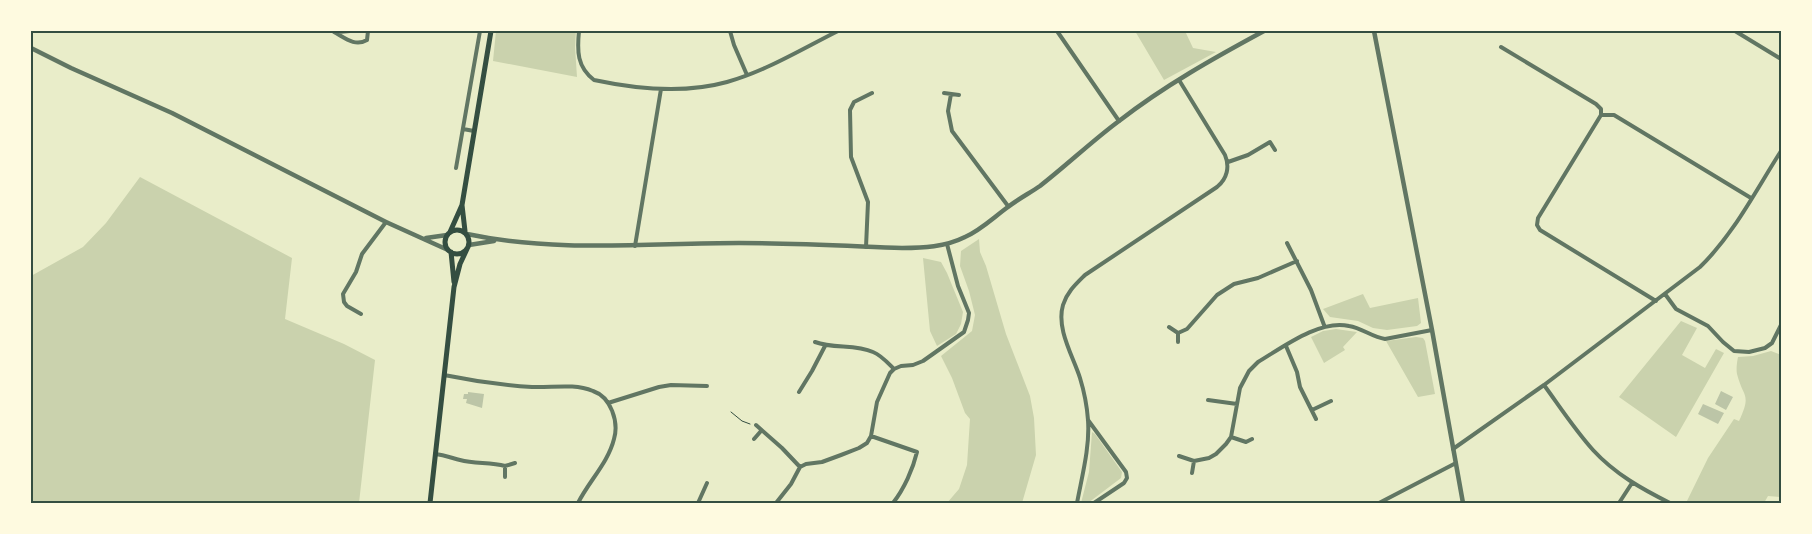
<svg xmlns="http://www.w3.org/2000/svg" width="1812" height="534" viewBox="0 0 1812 534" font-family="Cabin,sans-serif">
<rect width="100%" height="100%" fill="#e9edc9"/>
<path fill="#cad2ad" d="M496,31H576L575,47L577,77L493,61Z
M1135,31H1185L1193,48L1216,52L1164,80Z
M140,177L292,258L285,319L344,344L375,360L359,503H31V276L83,247L106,223Z
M979,239L980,252L986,266L1006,334L1030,396L1034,418L1036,455L1022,503H947L959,489L967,465L970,419L965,413L952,378L941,356L972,331L975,315L969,291L960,266L961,251Z
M923,258L941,262L947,273L963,312L961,324L956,334L937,346L930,331Z
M1363,294L1370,308L1418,298L1421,323L1417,326L1387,330L1373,328L1358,321L1330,317L1323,309Z
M1681,321L1697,328L1682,355L1705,368L1716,349L1724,353L1676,437L1619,397Z
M1336,329L1357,332L1343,347L1345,350L1324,363L1311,337L1323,331Z
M1416,337L1423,338L1425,341L1435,394L1418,397L1386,341Z
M1771,351L1781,355V497L1768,496L1764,503H1686L1708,458L1734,419L1739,421C1752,393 1743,398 1737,374C1736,369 1737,362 1738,357L1753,356Z
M1092,432L1095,434L1122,472L1121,478L1088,503H1081L1089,472Z"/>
<path fill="#bcc5a7" d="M1721,391L1733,397L1726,410L1715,404Z
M468,392L484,394L482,408L466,403L467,399H463L464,394H468Z
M1703,404L1724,413L1718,424L1698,414Z"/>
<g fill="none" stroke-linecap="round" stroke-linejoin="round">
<path stroke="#344e41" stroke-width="1" d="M731,412L742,421L750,424"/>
<path stroke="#617663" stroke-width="4" d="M579,31C577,51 577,67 594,80C636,89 684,94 727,82C766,71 802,49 838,31
M730,31L734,45L747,75
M1057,31L1119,121
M1735,31L1781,59
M334,32C345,38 355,47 367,40L368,31
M338,32L350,31
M1501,47L1596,104L1601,109V115
M944,93L959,95
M951,94L948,111L952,131L1008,206
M463,129L474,131
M1228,162L1248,155L1270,142L1275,150
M456,168L480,31
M1287,243L1311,290L1324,325
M635,246L661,89
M866,247L868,202L851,157L850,110L854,102L872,93
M1665,294L1676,309L1708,326L1723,342L1734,351L1749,352L1765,348L1772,343L1781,325
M1656,301L1540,230L1537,225L1538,218L1601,115H1614L1751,198
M361,314L347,306L344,302L343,294L356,272L362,254L386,222
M1169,327L1178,333V342
M1178,333L1187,329L1217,295L1234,284L1258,278L1297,261
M815,342C834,349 855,344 873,352C881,355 888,363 894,369
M1286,346L1297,372L1300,387L1316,419
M444,375C473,381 502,385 532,387C552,388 573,383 593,391C611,397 619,422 614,439C608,463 589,481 578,503
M1544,385C1560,407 1575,430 1593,450C1615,474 1642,489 1670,503
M799,392L812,371L825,346
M1208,400L1237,404
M608,403L659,387L671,385L707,386
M1312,410L1331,401
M1088,420L1126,472L1127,478L1124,483L1094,503
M756,425L782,448L800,467
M871,436L917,452C913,469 904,489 893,503
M1231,437L1246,442L1252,439
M754,439L761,431
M1453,449L1544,385L1700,267C1734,234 1756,190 1781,151
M435,454C444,455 452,458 460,460C475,464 490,462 505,466V477
M1179,456L1194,461L1209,458L1216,454L1226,444L1231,437L1240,388L1249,371L1258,362C1283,347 1320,319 1349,326C1362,328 1372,337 1385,339L1432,330
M505,466L515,463
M1192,473L1194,461
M698,503L707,483
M776,503L791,484L800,467L806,464L822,462L841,455L859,448L867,443L871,436L877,402L890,373L894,369L901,366L913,365L923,361L964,332L968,320L969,313L958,286L947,244
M1077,503C1082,476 1090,447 1088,420C1087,406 1084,391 1080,378C1073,356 1056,329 1063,305C1067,292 1076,284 1085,275L1217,187C1227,179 1230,167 1225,155L1179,80
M1379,503L1456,463
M1619,503L1632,483"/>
<path stroke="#617663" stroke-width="4.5" d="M1374,31L1432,330L1463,503
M31,48L71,68L172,113L386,222L448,250
M467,234C557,253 649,243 739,243C793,243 848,246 902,248C923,248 945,247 965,237C981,230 994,217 1008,207C1018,199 1030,193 1040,186C1067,165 1092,141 1119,121C1164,86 1214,58 1264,31
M426,238L447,235
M469,245L494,241"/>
<path stroke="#344e41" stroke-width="5" d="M462,205L465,231
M445 242a12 12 0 1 1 24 0a12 12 0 1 1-24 0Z
M450,232L462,205L491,31
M451,252L454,282
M430,503L454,287L460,264L467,249"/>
</g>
<rect width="1812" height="534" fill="none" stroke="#fefae0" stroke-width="65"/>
<rect x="32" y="32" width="1748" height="470" fill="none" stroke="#344e41" stroke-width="2"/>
</svg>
